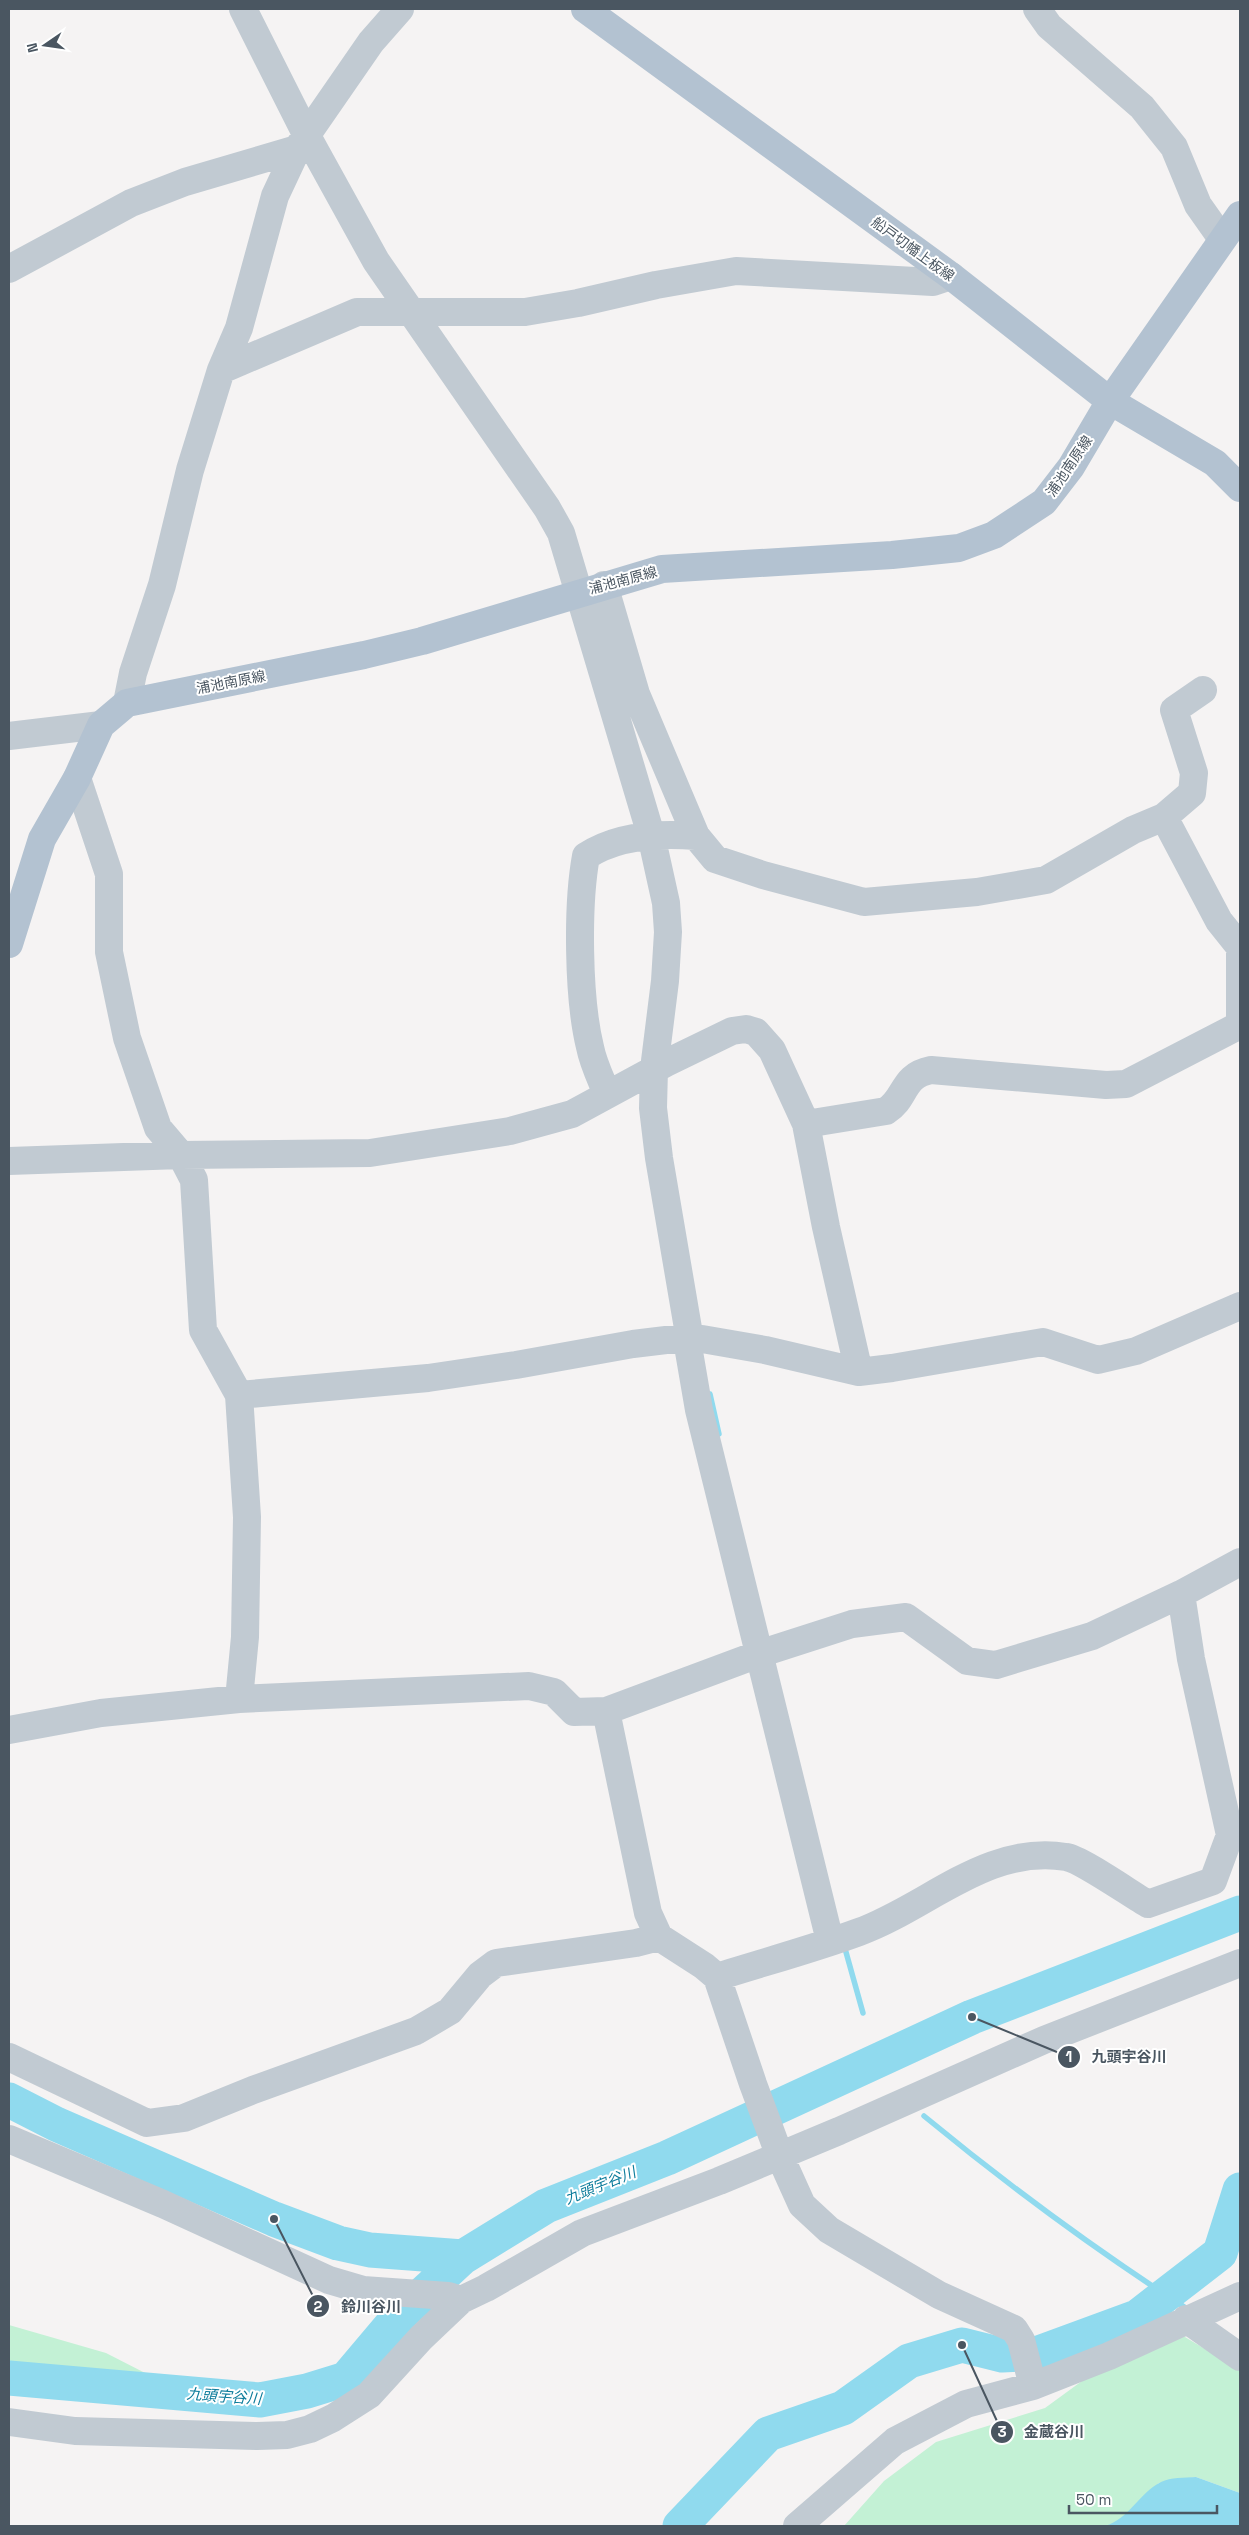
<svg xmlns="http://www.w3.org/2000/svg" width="1249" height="2535" viewBox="0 0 1249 2535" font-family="'Space Grotesk','Noto Sans JP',sans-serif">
<rect width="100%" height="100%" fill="#f5f3f3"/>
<path fill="#c3f1d5" d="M9,2325L106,2353L151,2376L9,2365Z
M1180,2334L1240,2370V2493L1196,2477L1159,2483L1116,2523L1105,2526H844L884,2481L936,2442L1045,2408L1082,2381Z"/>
<path fill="#90daee" d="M1196,2477L1240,2493V2526H1105C1129,2519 1139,2493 1161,2482C1171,2477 1184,2478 1196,2477Z"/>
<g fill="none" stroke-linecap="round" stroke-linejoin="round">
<path stroke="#90daee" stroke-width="5.5" d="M710,1394L719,1434
M844,1945L863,2013
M924,2116C1009,2186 1097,2251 1189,2310"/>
<path stroke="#90daee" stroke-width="35" d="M9,2100L56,2124L274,2219L338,2243L370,2250L463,2257
M9,2378L260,2400L307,2391L346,2379L400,2315L463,2257L546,2206L667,2158L972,2017L1240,1913
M680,2526L768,2434L843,2408L909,2361L962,2345L1002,2355L1039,2353L1137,2317L1220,2253L1240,2190"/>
<path stroke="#c1cad2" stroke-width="28" d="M243,9L307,136L376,261L547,508L561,533L651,835L666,903L668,932L665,981L654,1069L653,1108L659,1158L690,1340
M1037,9L1049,26L1142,107L1174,147L1198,205L1222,239
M9,269L131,203L185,182L297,149
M221,370L357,312H525L578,303L656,285L736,271L933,282L951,276
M604,585L636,694L696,836L715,859L763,875L864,902L977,892L1046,880L1133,830L1164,817L1192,793L1194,773L1174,710L1203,690
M127,703L133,673L162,585L190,470L221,370L239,328L275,196L297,149L371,42L400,9
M9,736L101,725
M77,778L109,874V952L127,1038L158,1128L181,1155L194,1180L203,1330L239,1395L247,1517L245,1637L239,1699
M1164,817L1219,921L1239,946
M1240,946V1016
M607,1094C601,1079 593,1063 590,1047C578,998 577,905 586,856C618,835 659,833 696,836
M806,1124L886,1111C907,1098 901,1076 931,1070L1106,1085L1126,1084L1240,1025
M9,1161L181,1155L370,1153L510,1131L572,1114L666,1063L732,1031L746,1029L756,1032L772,1050L806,1124L826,1227L859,1372
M687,1340L699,1410L830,1941
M239,1395L428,1378L516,1365L633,1344L666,1340L702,1339L765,1350L859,1372L892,1368L1043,1342L1098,1360L1136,1351L1240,1306
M606,1711L648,1913L659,1937L704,1966L717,1977L753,2084L779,2154L802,2205L829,2230L939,2295L1014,2329L1021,2340L1033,2386
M9,1730L101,1713L239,1699L529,1686L554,1692L574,1712L606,1711L759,1654L852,1624L906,1617L967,1661L996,1665L1092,1636L1181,1594L1240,1562
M717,1977C764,1962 813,1949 859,1932C928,1907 987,1844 1066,1857C1081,1859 1132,1895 1148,1904L1213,1881L1230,1835L1191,1659L1181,1594
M9,2057L147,2123L184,2118L253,2090L416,2031L450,2011L480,1975L496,1963L636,1943L659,1937
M9,2139L163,2204L329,2280L363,2290L448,2296L461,2300
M1186,2319L1240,2357
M9,2422L75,2431L257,2436L287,2435L310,2429L333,2418L369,2395L421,2338L461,2300L486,2288L582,2233L719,2181L839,2131L1044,2040L1240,1963
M797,2526L895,2441L966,2404L1033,2386L1109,2356L1240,2296"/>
<path stroke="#b3c2d1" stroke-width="28" d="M585,9L951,276L1110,401L1215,463L1240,488
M9,944L42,839L77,778L101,725L127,703L364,655L422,641L662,569L892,555L959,548L994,535L1044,502L1071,467L1110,401L1240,215"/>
</g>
<g text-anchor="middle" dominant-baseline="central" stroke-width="4" stroke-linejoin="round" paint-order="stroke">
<g font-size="14" fill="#4a5661" stroke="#fff">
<text transform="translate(913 249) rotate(36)">船戸切幡上板線</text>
<text transform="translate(1069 466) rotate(-56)">浦池南原線</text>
<text transform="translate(623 580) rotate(-15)">浦池南原線</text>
<text transform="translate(231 682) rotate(-11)">浦池南原線</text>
</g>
<g font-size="15" font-style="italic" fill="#0c7c9b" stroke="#fff">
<text transform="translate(600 2185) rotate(-22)">九頭宇谷川</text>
<text transform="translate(224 2396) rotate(4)">九頭宇谷川</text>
</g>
</g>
<path fill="none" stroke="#4a5661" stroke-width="2" d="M972 2017L1069 2057M274 2219L318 2306M962 2345L1002 2432"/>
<g fill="#4a5661" stroke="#fff" stroke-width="2">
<circle cx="972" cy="2017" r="5"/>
<circle cx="274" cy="2219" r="5"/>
<circle cx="962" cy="2345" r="5"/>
<circle cx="1069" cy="2057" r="12"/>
<circle cx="318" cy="2306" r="12"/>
<circle cx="1002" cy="2432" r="12"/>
</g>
<g font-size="15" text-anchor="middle" font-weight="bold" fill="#fff">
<text x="1069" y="2062">1</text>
<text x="318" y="2312">2</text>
<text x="1002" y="2437">3</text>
</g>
<g font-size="15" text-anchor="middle" font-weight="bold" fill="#4a5661" stroke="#fff" stroke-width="4" stroke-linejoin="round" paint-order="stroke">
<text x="1129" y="2062">九頭宇谷川</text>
<text x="371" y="2312">鈴川谷川</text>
<text x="1054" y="2437">金蔵谷川</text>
</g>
<rect width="1249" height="2535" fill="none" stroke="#4a5661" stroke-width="20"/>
<g transform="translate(45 45) rotate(257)" stroke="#ffffff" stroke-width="4" paint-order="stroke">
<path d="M0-4L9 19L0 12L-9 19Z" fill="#4a5661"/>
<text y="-8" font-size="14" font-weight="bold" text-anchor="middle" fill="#4a5661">N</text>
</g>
<path d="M1069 2505v8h148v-8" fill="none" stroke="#4a5661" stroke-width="2.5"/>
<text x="1076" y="2505" font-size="15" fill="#4a5661" stroke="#ffffff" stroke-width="4" paint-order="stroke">50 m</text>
</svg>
